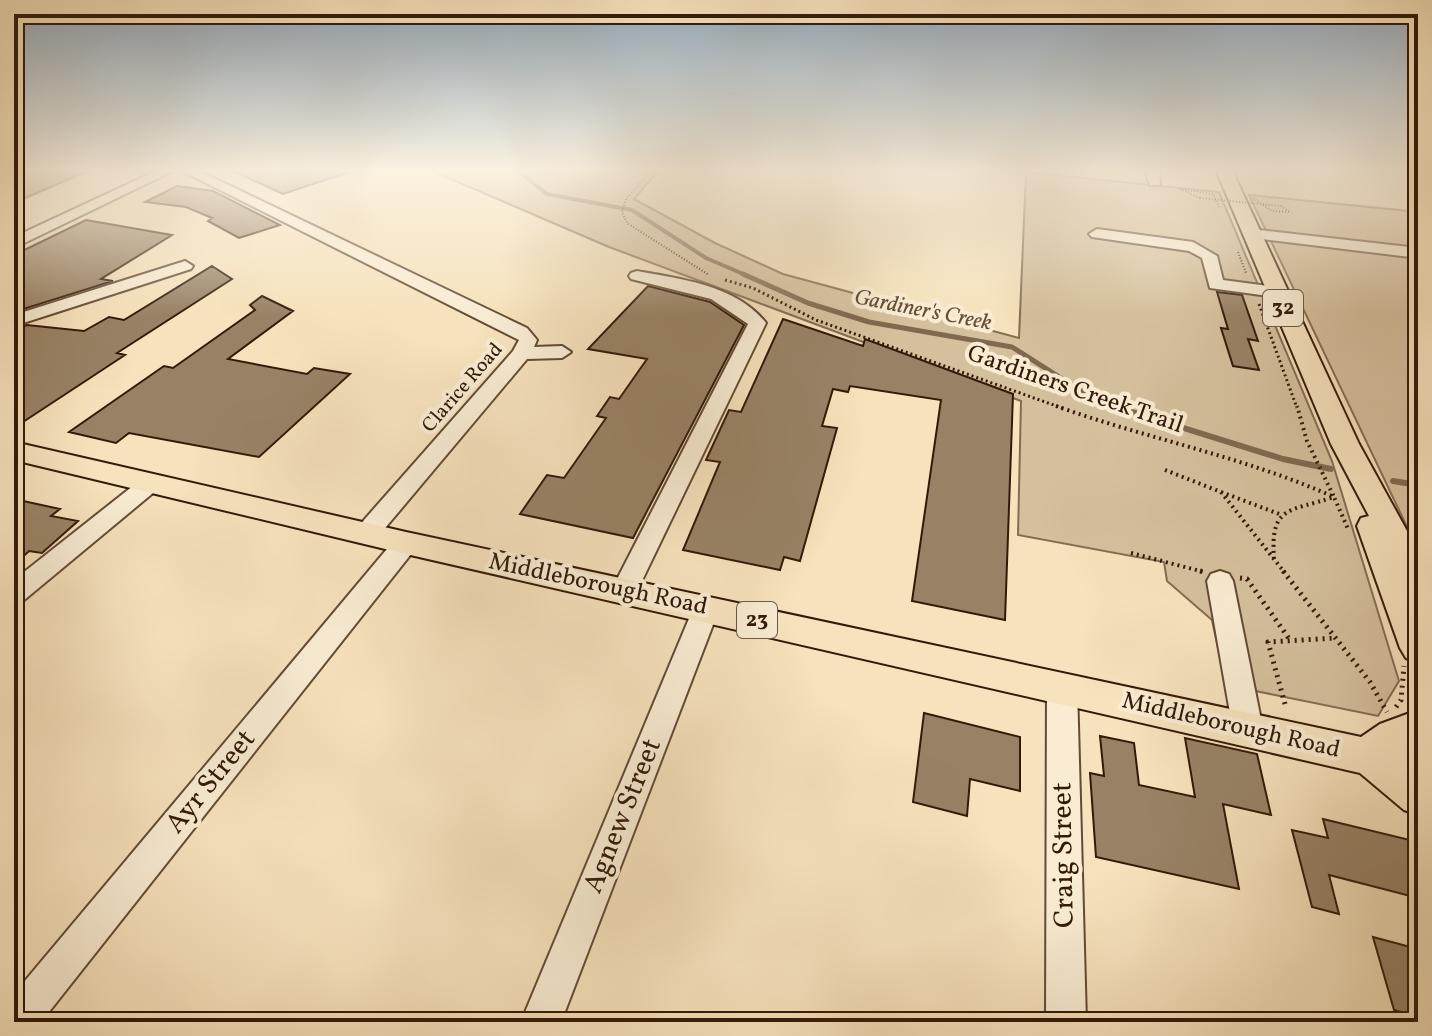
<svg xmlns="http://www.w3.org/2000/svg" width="1432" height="1036" viewBox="0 0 1432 1036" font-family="Vollkorn,serif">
<rect width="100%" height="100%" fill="#f6e2bc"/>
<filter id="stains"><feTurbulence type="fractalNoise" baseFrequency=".0025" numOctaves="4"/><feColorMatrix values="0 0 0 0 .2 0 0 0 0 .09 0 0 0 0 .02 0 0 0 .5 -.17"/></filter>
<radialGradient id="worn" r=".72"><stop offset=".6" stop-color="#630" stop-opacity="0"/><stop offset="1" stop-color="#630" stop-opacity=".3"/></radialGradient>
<path fill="#d5c09d" stroke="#846c52" stroke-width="2" d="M430,170H659L634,199L715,243L783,274L1019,338L1026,172L1219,192L1332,461L1399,681L1378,716L1226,685L1212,620L1167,581L1164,562L1018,535L1021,401L609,247Z
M1249,195L1418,212V550Z"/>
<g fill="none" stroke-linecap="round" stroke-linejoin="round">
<path stroke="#7f694f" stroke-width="4" d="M517,170L547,194L632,210L706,258L748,276"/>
<path stroke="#7f694f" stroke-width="5" d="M743,274L808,303L869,322L1012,347L1097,401L1120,408"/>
<path stroke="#7f694f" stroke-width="6" d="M1113,406L1283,459L1331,469
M1393,481L1418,485"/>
</g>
<path fill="#988266" stroke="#321908" stroke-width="2" d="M14,170H90L14,203Z
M231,170H346V173L283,194Z
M177,186L213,191L280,225L239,238L208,221L212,218L186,207L145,202Z
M86,220L172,235L101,279L113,281L14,312V255Z
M212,266L232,279L117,353L125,355L23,422L14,420V329L27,325L84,331L109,317L124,320Z
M648,286L710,302L744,325L633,538L520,514L547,475L564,478L606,418L597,416L610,397L619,399L647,359L588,349Z
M1217,292L1242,295L1258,341L1248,339L1259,370L1233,366L1221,328L1228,329Z
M262,296L293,311L228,359L307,374L314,368L350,374L259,457L129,433L116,443L69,432L164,366L173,368L255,310L250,305Z
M783,319L863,346L865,339L1013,394L1005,620L912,601L941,400L850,386L848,392L833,389L822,426L837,428L800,561L784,557L780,570L683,550L720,462L706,460L729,410L741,412Z
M14,499L60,509L51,516L78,521L42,553L29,551L14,565Z
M924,713L1020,737V791L970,779L967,816L913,802Z
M1100,736L1134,743L1139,785L1195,797L1185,738L1257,754L1271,815L1223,804L1239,889L1096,857L1090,773L1104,776Z
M1323,819L1418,842V898L1329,875L1339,914L1312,907L1292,830L1328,838Z
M1373,937L1418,949V1017L1394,1010Z"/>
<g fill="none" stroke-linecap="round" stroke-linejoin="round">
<defs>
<path id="minor" d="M158,170H175L14,248V237Z
M180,170H197L527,328L537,340L534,347L562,346L571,352L562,358L527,359L375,540L366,543L357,540L354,534L357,528L513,351L519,340Z
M1145,170H1159L1160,185H1150Z
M1097,229L1193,242L1217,256L1223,280L1276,287L1284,292L1276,297L1210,288L1202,258L1189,251L1092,237L1089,234Z
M1251,229L1418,248V258L1246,237L1243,234Z
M185,261L193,266L191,269L14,326V315Z
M637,271C681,279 736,285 766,323L637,591L633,598L624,601L615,598L611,591L748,324L711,299L631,279L629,276L631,273Z
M151,475L159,478L162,483L159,488L23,601L14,604V580L143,478Z
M406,534L415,537L418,543L415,549L41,1022H14V994L397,537Z
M1220,571L1229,574L1233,581L1263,730L1259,740L1248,744L1237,740L1233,730L1207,581L1211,574Z
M706,599L715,602L719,609L561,1022H521L693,609L697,602Z
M1062,675L1072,678L1077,687L1086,1022H1046L1047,687L1052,678Z"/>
<path id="major" d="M1216,170H1232L1359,444L1418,551V592L1410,590L1418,609V662L1406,658L1400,648L1357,526L1361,518L1369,516L1331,444Z
M14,442L406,532L1361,737L1380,724L1418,710V744L1409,748L1418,750V815L1404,810L1360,773L406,554L14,460Z"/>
</defs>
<use href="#minor" stroke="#634b35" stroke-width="4"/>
<use href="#major" stroke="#321908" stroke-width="4"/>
<path stroke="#321908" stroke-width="2" stroke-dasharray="1 2" stroke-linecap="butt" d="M652,170L626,199L622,212L627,223L709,275
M1200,198L1180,189L1213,194L1219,207
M1253,198L1272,211L1290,212L1281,206
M1238,252L1246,273"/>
<path stroke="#321908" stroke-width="3" stroke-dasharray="2 3" stroke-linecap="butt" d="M725,280L753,288L816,320L1062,408
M1259,304L1297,408"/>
<path stroke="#321908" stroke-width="4" stroke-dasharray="2 4" stroke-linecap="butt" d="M1056,406C1148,439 1245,457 1334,497L1348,529
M1165,470L1221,492L1285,573
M1221,492L1282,515
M1131,553L1204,572
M1274,559C1270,505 1289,512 1334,497L1307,441L1297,406"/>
<path stroke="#321908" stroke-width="5" stroke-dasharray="2 5" stroke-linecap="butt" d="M1200,571L1204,572
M1283,571L1370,682L1387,712
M1240,578L1247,579L1290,640
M1285,704L1268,642L1336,638
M1396,707L1401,700L1404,666"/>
<use href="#minor" fill="#f9ecd3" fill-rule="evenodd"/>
<use href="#major" fill="#f6e2bc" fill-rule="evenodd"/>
<path stroke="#321908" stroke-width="2" stroke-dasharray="1 2" stroke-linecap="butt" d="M1200,198L1281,206"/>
</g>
<linearGradient id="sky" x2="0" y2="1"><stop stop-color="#93abbe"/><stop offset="0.54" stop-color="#fbf2e1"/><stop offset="1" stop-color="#fbf2e1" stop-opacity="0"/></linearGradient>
<rect width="1432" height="315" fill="url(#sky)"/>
<g text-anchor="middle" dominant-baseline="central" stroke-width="8" stroke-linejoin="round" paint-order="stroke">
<g font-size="20" fill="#321908" stroke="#f9ecd3">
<text transform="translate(463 388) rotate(-49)">Clarice Road</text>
</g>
<g fill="#f9ecd3" stroke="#6e5845" stroke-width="2">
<rect x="1263" y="290" width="40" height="36" rx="6"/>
<rect x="737" y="602" width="40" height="36" rx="6"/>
</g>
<g font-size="22" font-weight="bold" fill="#321908">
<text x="1283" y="308">32</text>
<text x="757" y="620">23</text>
</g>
<g font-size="22" font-style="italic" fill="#664e38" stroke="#f9ecd3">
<text transform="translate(923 311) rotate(11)">Gardiner's Creek</text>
</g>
<g font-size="24" fill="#321908" stroke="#f9ecd3">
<text transform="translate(1075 390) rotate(19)">Gardiners Creek Trail</text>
<text transform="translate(598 585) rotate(12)">Middleborough Road</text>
<text transform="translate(1231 726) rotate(13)">Middleborough Road</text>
</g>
<g font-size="28" fill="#321908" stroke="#f9ecd3">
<text transform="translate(211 782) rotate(-51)">Ayr Street</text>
<text transform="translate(623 816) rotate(-68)">Agnew Street</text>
<text transform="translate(1064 855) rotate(-91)">Craig Street</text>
</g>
</g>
<rect width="1432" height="1036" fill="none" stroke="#f6e2bc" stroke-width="48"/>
<rect x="16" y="16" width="1400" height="1004" fill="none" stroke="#321908" stroke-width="4"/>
<rect x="24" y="24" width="1384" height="988" fill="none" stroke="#321908" stroke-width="2"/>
<rect width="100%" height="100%" filter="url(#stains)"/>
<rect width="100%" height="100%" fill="url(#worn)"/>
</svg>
